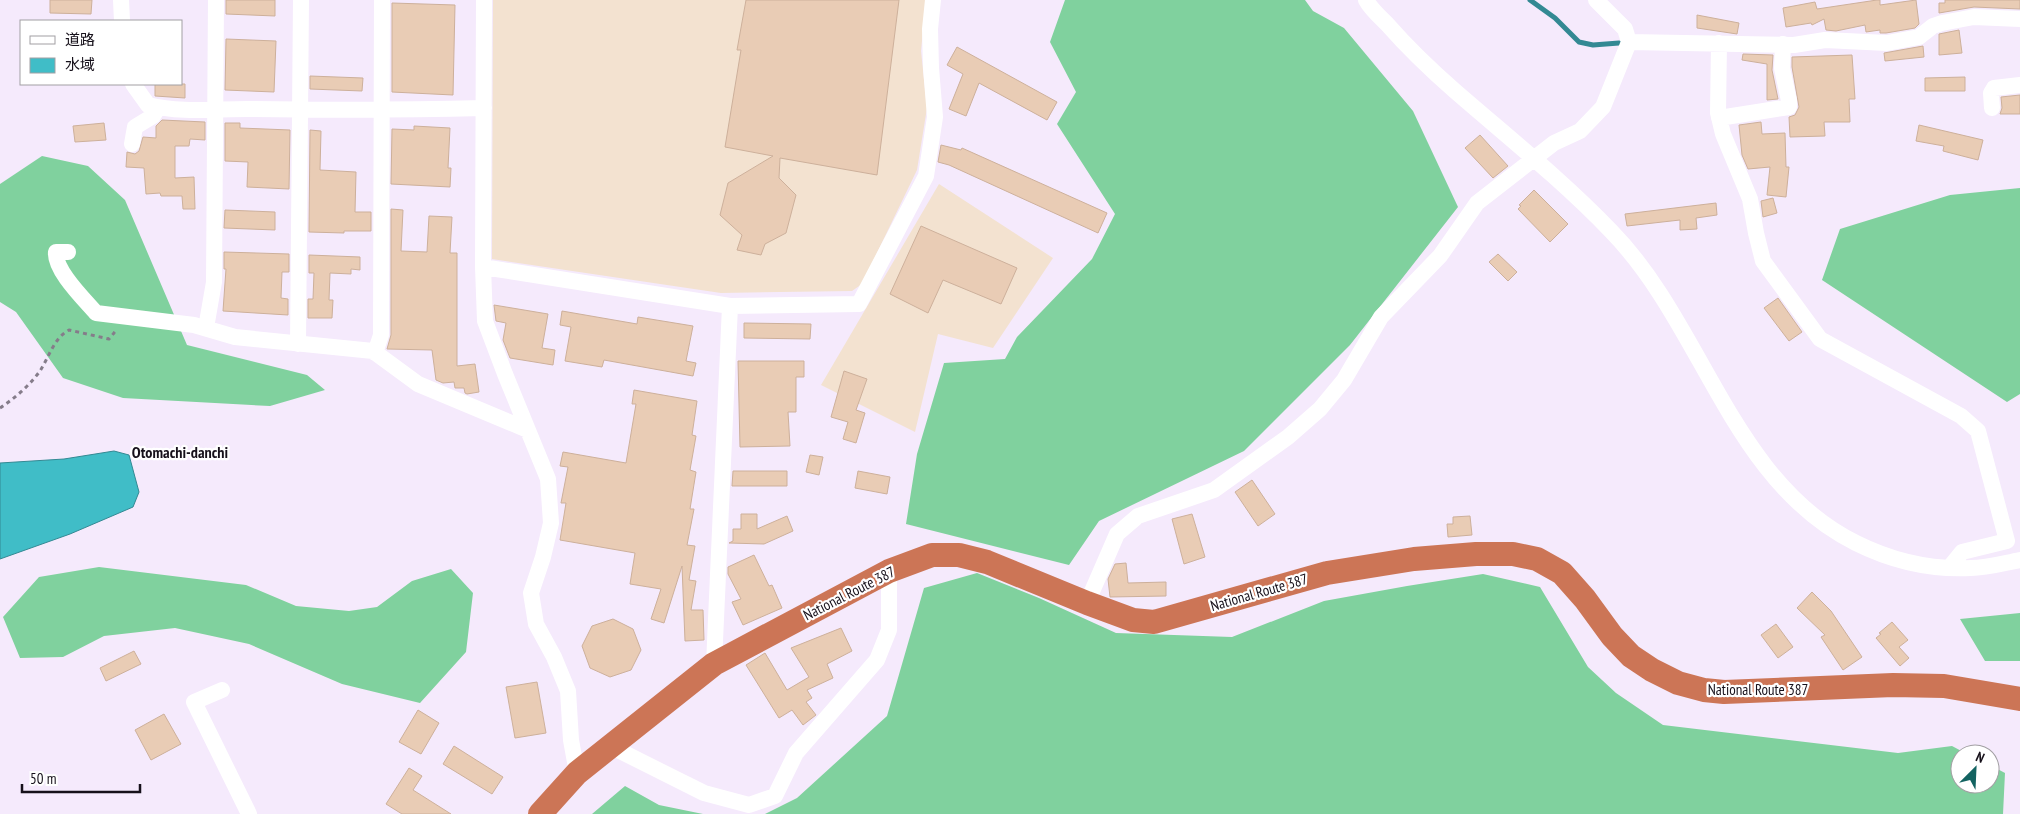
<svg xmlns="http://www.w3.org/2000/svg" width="2020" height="814" viewBox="0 0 2020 814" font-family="'PT Sans Narrow','Noto Sans JP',sans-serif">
<rect width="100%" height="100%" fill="#f5eafc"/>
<path fill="#f3e2d0" d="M493,0H926L921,51L927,108L917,170L862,284L852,291L721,293L492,259Z
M939,184L1053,258L993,348L938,334L915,432L821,385Z"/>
<path fill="#80d19e" d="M1065,0H1305L1313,11L1344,28L1413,111L1458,207L1350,345L1244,451L1099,521L1069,565L906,524L917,454L944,363L1005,359L1017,337L1092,259L1115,214L1057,124L1076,92L1050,42Z
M42,156L88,166L125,200L187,345L307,375L325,390L270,406L123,398L63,378L16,312L0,302V184Z
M2020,188V394L2007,402L1822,280L1840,229L1950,195Z
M99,567L246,585L296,606L349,611L377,607L412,581L451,569L473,593L466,652L420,703L342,684L249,644L175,628L104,636L63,657L20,658L3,617L39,577Z
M977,573L1039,598L1116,633L1232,637L1324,601L1407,586L1483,574L1540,587L1588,667L1616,693L1663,725L1898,753L1952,746L1967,754H1960V784H1990V765L2005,773L2003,814H765L797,798L887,716L924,588Z
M2020,613V661H1985L1960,619Z
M625,786L659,805L703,814H592Z"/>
<path fill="#40bdc7" stroke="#338993" d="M114,451L129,455L139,492L133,507L70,534L0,559V463L64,459Z"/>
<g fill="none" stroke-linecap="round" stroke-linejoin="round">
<path stroke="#338993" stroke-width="5" d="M1530,0L1555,18L1579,42L1593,45L1619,43"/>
</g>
<path fill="#e9ccb5" stroke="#cdb09b" d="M50,0H92L91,14L50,13Z
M226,0H275V16L226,14Z
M746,0H899L877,175L780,158L779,178L796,195L786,233L765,244L761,255L737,250L742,235L720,215L728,183L773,156L725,147L741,50H737Z
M1877,0H1880V5L1916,0L1919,24L1915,28L1886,33H1880V30L1866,32L1865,25L1836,31L1826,30L1824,19L1812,25L1811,23L1786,27L1783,8L1815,2L1817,9Z
M1945,0H2020V9L1974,7L1939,13V3H1945Z
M392,3L455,5L453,95L392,92Z
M1697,15L1739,23L1737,34L1697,28Z
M1959,30L1962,53L1939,55V34Z
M226,39L276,41L274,92L225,90Z
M1923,46L1924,57L1885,61L1884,53Z
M957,47L1057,102L1047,120L979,83L966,116L949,109L963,74L947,65Z
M1743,54L1773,55L1772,70L1778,99L1767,100V64L1742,60Z
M1852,55L1855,99H1849L1850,122H1824L1825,136L1790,137L1789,117L1795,115L1799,107L1792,67V57Z
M310,76L363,78L362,91L310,89Z
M1965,77V91H1925V78Z
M155,84H185V98L155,96Z
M2020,95V114H2000L2002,108L2001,97Z
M162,120L205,122V140L190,139L189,146H175V178L194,177L195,209H183L182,196H161L160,193L146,194L144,168L126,167L127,152L135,154L139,151L143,137L156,138V126Z
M1761,122L1762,134L1785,133L1786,167H1789L1786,197L1767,195L1770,167L1748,169L1742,155L1739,125Z
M104,123L106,140L75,142L73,126Z
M225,123H240V128L290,130L289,189L247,187L248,162L225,161Z
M1919,125L1983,140L1978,160L1943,151L1944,146L1916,141Z
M414,126L450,128L448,168H451L450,187L391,184L392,129L414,130Z
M310,130L321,131L320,170L356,172L355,212H371V231H344V233L309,232Z
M1480,135L1508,166L1493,178L1465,148Z
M941,145L961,150L962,148L1107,213L1098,233L949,165L938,162Z
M1534,190L1568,224L1550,242L1518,209L1521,206L1519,205Z
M1773,198L1777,213L1763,217L1761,201Z
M1716,203L1717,215L1696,218L1697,229L1680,230V220L1627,226L1625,214Z
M391,209L403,210L401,251L427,252L429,216L452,217L450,253H457V366L475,364L479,392L467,394L465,393L464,388H455L454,382L443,383L436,380L432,350L387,349L391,335Z
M225,210L275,212V230L224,228Z
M921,226L1017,268L1001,304L943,280L928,313L890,294Z
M224,252L289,254V272H282L281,298L288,299V315L223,311L226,269H224Z
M1498,254L1517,272L1508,281L1489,262Z
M309,255L360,257V270L351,269V274L330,273L329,300H333L332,318H308V299H313L314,273H309Z
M1778,298L1802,332L1789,341L1764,308Z
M494,305L548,314L542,348L555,350L553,365L510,358L503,340L506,323L496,321Z
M562,311L637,324L638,317L693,326L686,361L696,363L693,376L604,360L602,367L565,361L571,327L560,325Z
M744,323L811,324L810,339L744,338Z
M738,361H804V377H796V412H788L790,446L740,447Z
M844,371L867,379L856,410L865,413L856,443L843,439L848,422L831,417Z
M634,390L697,401L692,435L696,436L690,470L696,472L690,509H694L687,545L695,546L689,580L696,581L691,610H703L704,640L685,641L682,566L664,623L651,619L661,589L630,584L635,553L560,540L566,503H561L568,467L560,466L563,452L626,463L636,404H632Z
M810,455L823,457L819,475L806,472Z
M733,471H787V486H732Z
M858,471L890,477L887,494L855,488Z
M1252,480L1275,514L1258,526L1235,492Z
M741,514H757V529L787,516L793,531L764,544L729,543L733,541V529H741Z
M1192,514L1205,557L1184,564L1172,519Z
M1470,516L1472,535L1448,537L1447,524H1453V517Z
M754,555L769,586L772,585L782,608L743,625L732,602L741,599L728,574V567Z
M1126,563L1128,583L1166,582V596L1110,597L1108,579L1115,564Z
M1812,592L1831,611L1862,657L1843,670L1821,637L1825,635L1797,608Z
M613,619L633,629L641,650L631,670L610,677L590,668L582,646L592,626Z
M1892,622L1908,640L1899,647L1909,658L1900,666L1876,638L1881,634L1879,633Z
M1776,624L1793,647L1778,658L1761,635Z
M841,628L852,651L827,664L833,678L807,690L812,698L806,702L816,715L803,725L792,710L779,718L746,665L765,653L787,690L809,677L791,648Z
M134,651L141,664L106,681L100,668Z
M537,682L546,733L515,738L506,687Z
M418,710L439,723L421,754L399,742Z
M164,714L181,744L151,760L135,730Z
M454,746L503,777L492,794L443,764Z
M409,768L422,776L413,790L451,814H402L386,804Z"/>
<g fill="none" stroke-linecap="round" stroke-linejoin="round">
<path stroke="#857c8a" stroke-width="3" stroke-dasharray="4 4" stroke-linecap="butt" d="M0,408C15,398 29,386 40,371C49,357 54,338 69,330L109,339L114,333L112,332"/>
<path stroke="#fff" stroke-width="16" d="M121,0L122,21
M484,0L483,267L485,321L505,374L548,479L551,523L543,557L531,593L536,624L554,657L568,691L571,740L577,773
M1366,0C1371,9 1379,16 1387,24C1408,48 1431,70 1455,91C1508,137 1563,181 1611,231C1704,326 1731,481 1856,543C1892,561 1930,570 1971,568C1987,568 2004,563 2020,560
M1629,42L1794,45L1825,40L1887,43L1919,37L1933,26L1942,23L1974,17L2020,19
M1719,43L1718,113L1723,134L1750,199L1756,233L1763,261L1820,339L1961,416L1978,431L2007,541L1962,552L1949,568
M133,84L148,105C180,113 214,109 247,109C326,110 405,110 484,108
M1992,108L1991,93L1994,88L2020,85
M1719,118L1789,107V101L1782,68L1783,44
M132,144L135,127L153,116L158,108
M68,252H56C54,270 84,299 96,313L194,325L235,337L373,351L418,384L528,430
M483,267L730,306L714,664
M730,306L859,304L926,176L935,117L931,68L930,29L933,0
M206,328L214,282L216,0
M298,344L301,0
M375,353L381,335L382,0
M1087,603L1117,534L1138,516L1214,490L1288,437L1320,409L1344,380L1381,317L1440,256L1477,203L1554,143L1580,131L1603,107L1629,42L1625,29L1596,0
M222,690L194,702L249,814
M610,746L704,793L749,805L775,796L796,753L877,660L889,630V571"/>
<path stroke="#cc7556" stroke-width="24" d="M540,814L577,773L714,664L889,571L932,555H959L987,562L1087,603L1133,620L1154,622L1327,573L1414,559L1476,554H1513L1537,559L1562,573L1585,599L1612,636L1631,656L1652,670L1678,683L1704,690L1724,692L1893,685L1944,686L2020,699"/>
</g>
<g text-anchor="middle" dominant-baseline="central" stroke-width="4.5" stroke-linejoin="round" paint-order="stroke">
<g font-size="15" fill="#16101a" stroke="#fff">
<text transform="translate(1259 592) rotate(-16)">National Route 387</text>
<text transform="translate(849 593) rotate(-27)">National Route 387</text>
<text x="1758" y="689">National Route 387</text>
</g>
<g font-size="16" font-weight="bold" fill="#16101a" stroke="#fff">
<text x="180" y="452">Otomachi-danchi</text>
</g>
</g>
<rect x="20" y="20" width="162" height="65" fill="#ffffff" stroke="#a29fa3"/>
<rect x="30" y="36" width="25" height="8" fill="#ffffff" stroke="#a29fa3"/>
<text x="65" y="45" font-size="15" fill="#16101a">道路</text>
<rect x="30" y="58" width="25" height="15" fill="#40bdc7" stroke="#a29fa3"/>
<text x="65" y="70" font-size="15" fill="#16101a">水域</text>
<g transform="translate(1975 769) rotate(24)"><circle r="24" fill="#ffffff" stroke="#a29fa3"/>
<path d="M0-4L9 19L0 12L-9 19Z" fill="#136361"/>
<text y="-8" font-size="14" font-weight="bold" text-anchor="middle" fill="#16101a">N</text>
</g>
<path d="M22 784v8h118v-8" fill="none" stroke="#16101a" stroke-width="2.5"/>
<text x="30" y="784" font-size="15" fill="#16101a" stroke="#ffffff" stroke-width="4" paint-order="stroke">50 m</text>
</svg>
